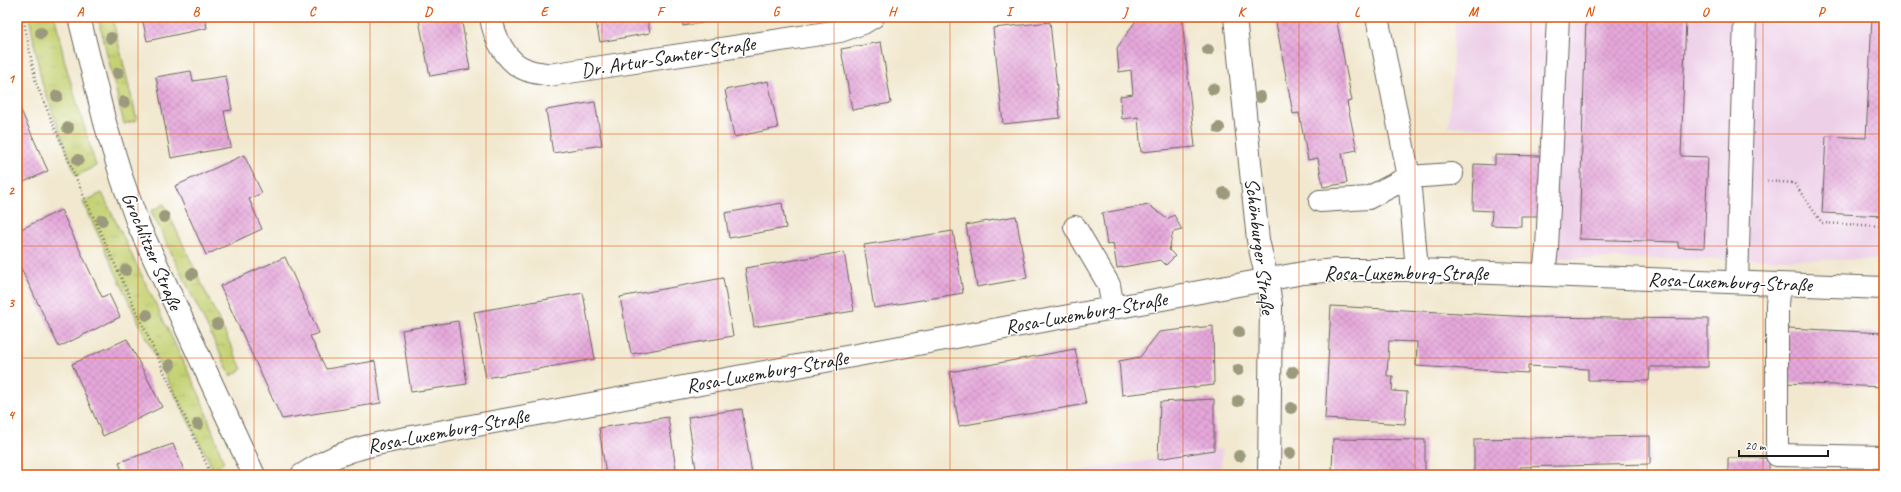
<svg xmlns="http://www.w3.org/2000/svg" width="1901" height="492" viewBox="0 0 1901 492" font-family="Caveat,sans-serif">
<defs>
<pattern id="grass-tufts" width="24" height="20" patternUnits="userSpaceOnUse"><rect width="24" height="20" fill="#c5d173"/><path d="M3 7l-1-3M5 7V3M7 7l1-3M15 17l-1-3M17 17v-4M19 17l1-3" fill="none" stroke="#a9b363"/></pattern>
<pattern id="building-cross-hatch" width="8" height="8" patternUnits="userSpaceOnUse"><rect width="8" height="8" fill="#e5a7da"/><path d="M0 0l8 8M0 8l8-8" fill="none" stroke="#c48fba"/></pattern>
</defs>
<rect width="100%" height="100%" fill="#fff"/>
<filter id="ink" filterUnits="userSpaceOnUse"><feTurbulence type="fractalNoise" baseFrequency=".025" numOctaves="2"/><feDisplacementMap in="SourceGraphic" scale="8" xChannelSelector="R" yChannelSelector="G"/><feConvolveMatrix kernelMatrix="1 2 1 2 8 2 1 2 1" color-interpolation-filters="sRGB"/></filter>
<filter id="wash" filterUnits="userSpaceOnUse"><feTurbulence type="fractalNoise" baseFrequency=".012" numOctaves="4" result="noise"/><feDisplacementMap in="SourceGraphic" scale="16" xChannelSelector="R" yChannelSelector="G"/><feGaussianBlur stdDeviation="0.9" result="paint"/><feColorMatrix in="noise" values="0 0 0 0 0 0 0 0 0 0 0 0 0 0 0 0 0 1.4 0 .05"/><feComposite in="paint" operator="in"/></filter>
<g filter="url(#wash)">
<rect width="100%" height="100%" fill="#f1e8cf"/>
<path fill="#edd0e8" d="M1455,17H1884V260L1541,258L1546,131L1449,126Z
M1222,449L1221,475H1049L1158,459Z"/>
<path fill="url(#grass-tufts)" stroke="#707648" d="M29,17H55L65,63L96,166L76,176L42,83Z
M98,17H112L137,120L124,124Z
M102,193L200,396L224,463L213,469L144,334L83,202Z
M164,204L242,369L231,376L151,211Z"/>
<g id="blocks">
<path fill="url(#building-cross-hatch)" d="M142,17H205L207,28L147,41Z
M438,17H461L470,69L430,76L419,20Z
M595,17H647L650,33L600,42Z
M682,17H731V18L683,26Z
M1161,17H1182L1195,147L1141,152L1138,117L1122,119L1120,96L1133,94L1131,70L1119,72L1117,48L1137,19Z
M1275,17H1336L1352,101L1347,102L1357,150L1342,153L1347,183L1323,187L1318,158L1308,160L1299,113L1293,114Z
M1586,17H1686L1681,156L1708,157L1704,248L1678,247V242L1579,239Z
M1872,17H1884V216L1822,213L1826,136L1866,138Z
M1050,22L1060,118L1003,124L993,28Z
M881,42L891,103L852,110L841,49Z
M191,71L193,81L226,76L232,110L224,111L231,147L171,158L156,77Z
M768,81L778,128L734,137L725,90Z
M595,102L602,145L553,153L546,110Z
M17,106H19L48,171L17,185Z
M244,155L262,193L249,199L262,229L206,255L175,186Z
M1495,155L1540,156L1538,216H1521V226L1491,225L1492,211L1473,210L1474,164L1495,165Z
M782,203L786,228L729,238L725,213Z
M1149,205L1167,219L1174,215L1182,230L1173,232L1169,250L1175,256L1166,265L1161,260L1117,268L1113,243L1107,245L1102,213Z
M61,210L102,297L109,294L120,317L59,347L17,260V231Z
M1016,216L1027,278L977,287L966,225Z
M953,231L963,293L874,308L864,245Z
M844,252L854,311L754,327L745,268Z
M285,257L319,333L310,336L326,369L375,361L381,403L282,419L220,286Z
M723,278L733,336L631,354L620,297Z
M583,293L595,359L486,378L474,312Z
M1331,306L1531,317L1708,319V367H1650L1649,381L1588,380V369L1528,366V373L1416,366L1417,342L1389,341L1387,376H1393L1392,391L1407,392L1405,424L1325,419Z
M458,321L467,384L411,392L402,330Z
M1213,326L1214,385L1122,395L1119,361L1140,357L1159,332Z
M1788,328L1884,333V387L1785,383Z
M127,339L162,407L103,436L72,364Z
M1075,349L1086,404L959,426L950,372Z
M1214,399V450L1158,459L1160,402Z
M742,409L752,475H697L688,417Z
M668,417L677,475H606L599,428Z
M1650,436V464L1520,467V475H1474V439Z
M1333,439L1425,440V474L1332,475Z
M173,444L186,475H123L119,462Z
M1728,458H1769V475H1728Z"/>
</g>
</g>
<g filter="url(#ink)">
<use href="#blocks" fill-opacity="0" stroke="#67635b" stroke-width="1"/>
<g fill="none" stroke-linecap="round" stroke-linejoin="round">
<defs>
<path id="minor" d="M79,17L105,123L122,179L138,224L254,475
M491,17C494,37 506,63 527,70C534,73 542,73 549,75L840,31L863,23L873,17
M1377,17L1409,177L1417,270
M1320,201L1368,198L1409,177L1452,174
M1075,227L1109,285L1113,308
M1544,274L1547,248L1558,17
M1267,280L1271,305L1269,475
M1737,282L1745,17
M1779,284L1777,305V455L1884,457"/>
<path id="major" d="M1235,17L1258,240L1267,280
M302,475C338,452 360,447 401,439L1303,273L1336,270H1417L1884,288"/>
</defs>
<use href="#minor" stroke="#67635b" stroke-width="24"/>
<use href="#major" stroke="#67635b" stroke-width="24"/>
<path stroke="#67635b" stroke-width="2.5" stroke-dasharray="1 3" stroke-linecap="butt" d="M23,17L36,83L82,192L209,470
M1767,181L1794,183L1822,223L1884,226"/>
<use href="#minor" stroke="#fff" stroke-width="22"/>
<use href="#major" stroke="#fff" stroke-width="22"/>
</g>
<g fill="#9c9a7d">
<circle cx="41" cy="33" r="6"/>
<circle cx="111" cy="38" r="6"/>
<circle cx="1208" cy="50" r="6"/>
<circle cx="118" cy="73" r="6"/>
<circle cx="1213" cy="89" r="6"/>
<circle cx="57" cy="96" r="6"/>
<circle cx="1260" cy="97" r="6"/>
<circle cx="124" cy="102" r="6"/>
<circle cx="68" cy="128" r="6"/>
<circle cx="1219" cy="128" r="6"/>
<circle cx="78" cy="160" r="6"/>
<circle cx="1224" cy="193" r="6"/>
<circle cx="164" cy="217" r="6"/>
<circle cx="102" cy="220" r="6"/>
<circle cx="126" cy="270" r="6"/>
<circle cx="192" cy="274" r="6"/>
<circle cx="147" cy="315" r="6"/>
<circle cx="217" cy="324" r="6"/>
<circle cx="1239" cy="332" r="6"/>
<circle cx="170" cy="365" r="6"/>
<circle cx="1238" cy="370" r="6"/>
<circle cx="1293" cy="372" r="6"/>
<circle cx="1238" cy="401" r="6"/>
<circle cx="1291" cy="408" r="6"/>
<circle cx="198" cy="424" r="6"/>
<circle cx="1290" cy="453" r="6"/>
<circle cx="1239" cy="456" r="6"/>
</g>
</g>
<path fill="none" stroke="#de560d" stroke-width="1" stroke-opacity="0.55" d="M138,17V475M254,17V475M370,17V475M486,17V475M602,17V475M718,17V475M834,17V475M950,17V475M1067,17V475M1183,17V475M1299,17V475M1415,17V475M1531,17V475M1647,17V475M1763,17V475M17,134H1884M17,246H1884M17,358H1884"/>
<g text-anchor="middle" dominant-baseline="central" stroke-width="3" stroke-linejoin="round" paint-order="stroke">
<g font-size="20" fill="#1c1c1c" stroke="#fff">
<text transform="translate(668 57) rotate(-9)">Dr. Artur-Samter-Straße</text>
<text transform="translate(1260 246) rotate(83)">Schönburger Straße</text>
<text transform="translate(152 251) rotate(67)">Grochlitzer Straße</text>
<text x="1406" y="273">Rosa-Luxemburg-Straße</text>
<text transform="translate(1730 282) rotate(2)">Rosa-Luxemburg-Straße</text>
<text transform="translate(1086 313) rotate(-10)">Rosa-Luxemburg-Straße</text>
<text transform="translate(767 372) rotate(-10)">Rosa-Luxemburg-Straße</text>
<text transform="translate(448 431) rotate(-11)">Rosa-Luxemburg-Straße</text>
</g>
</g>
<rect width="1901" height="492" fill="none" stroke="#fff" stroke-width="44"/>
<path d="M1739 450v6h89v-6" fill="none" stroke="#1c1c1c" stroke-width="2"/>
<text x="1745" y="450" font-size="12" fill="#1c1c1c" stroke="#ffffff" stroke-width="3" paint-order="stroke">20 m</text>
<rect x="22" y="22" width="1857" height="448" fill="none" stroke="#de560d" stroke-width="1.5"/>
<g font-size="13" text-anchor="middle" font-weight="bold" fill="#de560d">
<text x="80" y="16">A</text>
<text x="196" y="16">B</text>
<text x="312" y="16">C</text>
<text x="428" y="16">D</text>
<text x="544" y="16">E</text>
<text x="660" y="16">F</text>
<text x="776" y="16">G</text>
<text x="892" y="16">H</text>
<text x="1009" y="16">I</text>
<text x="1125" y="16">J</text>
<text x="1241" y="16">K</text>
<text x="1357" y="16">L</text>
<text x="1473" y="16">M</text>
<text x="1589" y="16">N</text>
<text x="1705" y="16">O</text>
<text x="1821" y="16">P</text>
<text x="11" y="83">1</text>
<text x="11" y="195">2</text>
<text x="11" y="307">3</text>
<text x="11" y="419">4</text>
</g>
</svg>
